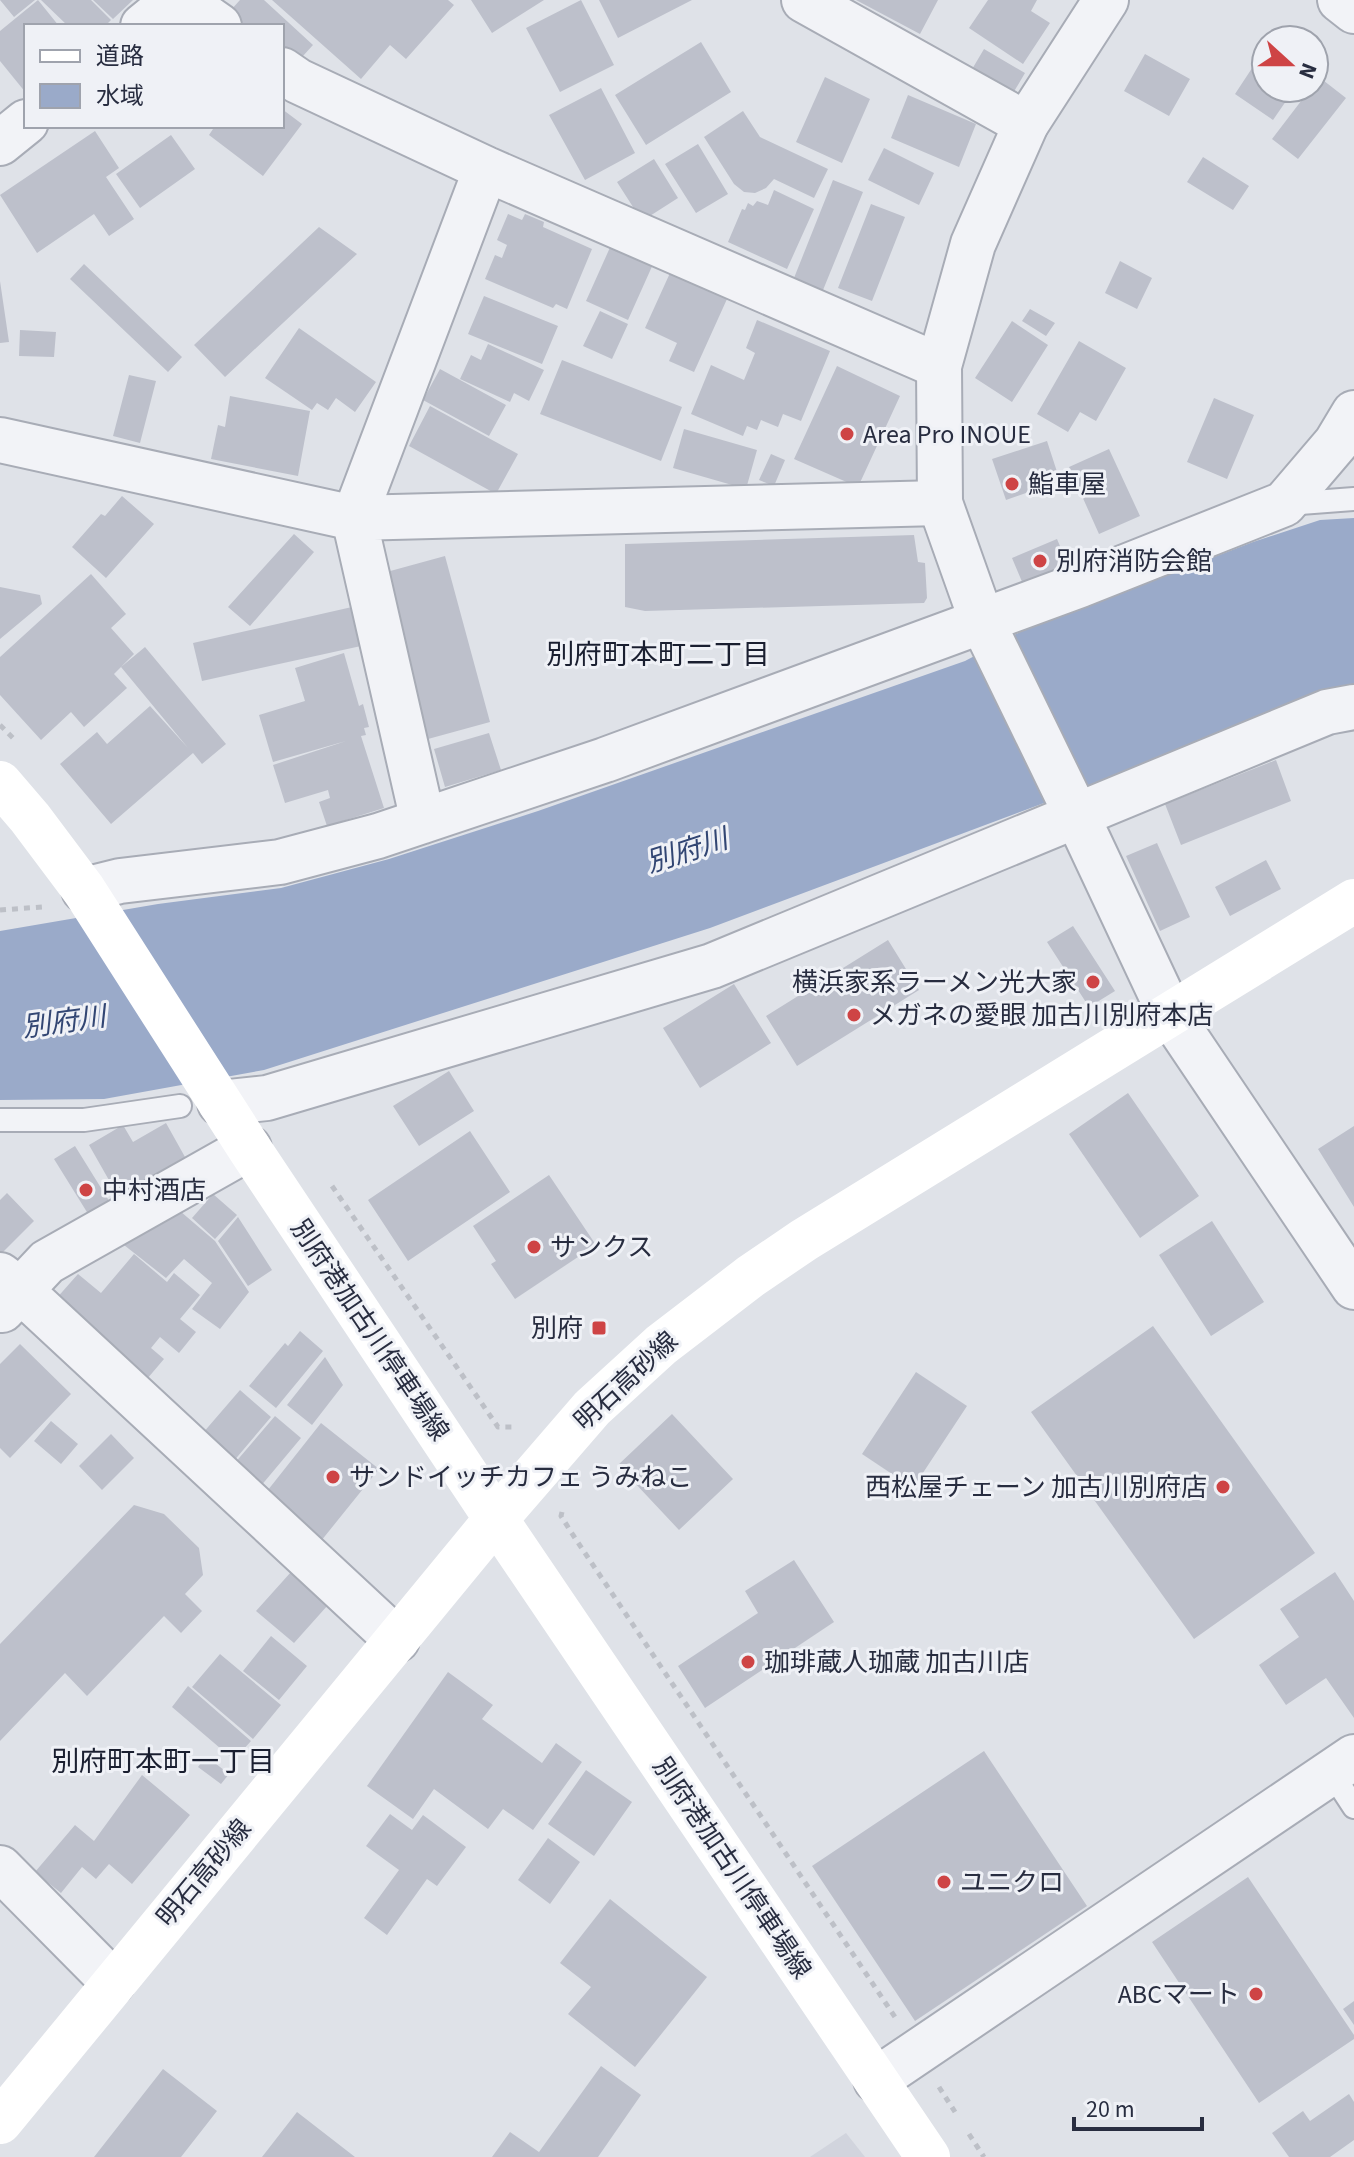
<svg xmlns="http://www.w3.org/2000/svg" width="1354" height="2157" viewBox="0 0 1354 2157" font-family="'Source Sans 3','Noto Sans JP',sans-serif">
<rect width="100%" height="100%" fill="#dfe2e8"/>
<path fill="#d1d4dd" d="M846,2133L865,2157H810Z"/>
<path fill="#9aaac9" d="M1354,518V687L710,928L264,1070L104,1099L0,1100V931L158,904L281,888L389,859L538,811L965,661L1022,631L1253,542L1320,520Z"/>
<path fill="#bdc0cb" d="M0,0H35L14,17Z
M38,0L59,26H26V93L0,61V31Z
M41,0H91L111,20L105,26H68Z
M93,0H133L113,19Z
M240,0H264L313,45L292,68L282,58V26H246L230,11Z
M272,0H448L454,5L406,59L390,45L361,79Z
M471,0H544L492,33Z
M581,0L614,65L560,92L526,28Z
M599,0H692L618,38Z
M856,0H938L920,34Z
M988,0H1037L1031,11L1050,23L1023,64L969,28Z
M701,42L731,92L646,145L615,95Z
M984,49L1025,73L1009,100L968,76Z
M1262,53L1266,56V88H1295L1273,120L1235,94Z
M1145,54L1190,79L1169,116L1124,91Z
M825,77L870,99L842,163L796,142Z
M1319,77L1346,98L1298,159L1272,139L1311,88H1314Z
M601,88L635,153L585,180L549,115Z
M908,95L976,124L959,167L891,138Z
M282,109L302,124L263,176L209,135L215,126H282Z
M743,111L760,137L828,169L814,198L774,179L766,188L755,193L744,192L734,184L704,137Z
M95,131L119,168L106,177L134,219L109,236L94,214L37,253L0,195Z
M171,135L195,169L140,208L116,174Z
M698,144L728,194L696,213L665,164Z
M884,148L934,173L919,205L868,180Z
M1203,157L1249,186L1233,210L1187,182Z
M654,159L678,198L642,221L617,182Z
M833,180L863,192L821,295L792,283Z
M774,190L814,209L787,269L728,242L742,209L745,210L748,203L753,206L757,201L768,205Z
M871,204L905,217L872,301L838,288Z
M508,214L522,220L525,214L544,222L543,227L592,249L567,309L556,304L553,308L485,279L495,255L502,258L507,245L497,240Z
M319,227L357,254L225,377L194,345Z
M612,243L654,262L628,320L586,301Z
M1120,261L1152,278L1137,309L1105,293Z
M84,264L182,357L168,372L70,279Z
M670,273L727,299L694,372L669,361L677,343L645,328Z
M0,281L9,342L0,343Z
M484,296L558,326L542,364L468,334Z
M1030,309L1055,323L1046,336L1022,321Z
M600,311L628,324L612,359L583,346Z
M757,320L830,351L801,421L783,414L778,427L761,420L757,430L747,426L743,436L691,414L711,365L744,380L755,353L746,348Z
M1012,321L1048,345L1012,402L975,378Z
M299,328L376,382L355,412L336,398L328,410L317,403L312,410L265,378Z
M20,330L56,332L54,357L19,356Z
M1079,341L1126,368L1096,421L1080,412L1068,432L1037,414Z
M488,344L544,370L529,401L514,393L510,402L460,379L471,355L481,360Z
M562,360L682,407L661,461L540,414Z
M837,366L900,396L858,487L794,459Z
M440,369L506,405L489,436L423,400Z
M129,375L156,381L140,443L113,436Z
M230,396L310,411L298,476L211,459L218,425L225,427Z
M1214,398L1254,415L1227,479L1187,462Z
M430,406L518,454L496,494L409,446Z
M684,429L757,450L746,489L673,468Z
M1047,441L1060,481L1006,500L992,459Z
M1109,449L1140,516L1099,534L1069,467Z
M771,454L785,460L774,486L759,480Z
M122,496L154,524L106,578L72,547L101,514L105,516Z
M294,534L314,552L250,626L228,607Z
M914,535L918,562L925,563L927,598L924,603L645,611L625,607V544Z
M1057,539L1068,565L1023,584L1012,558Z
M445,556L490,722L428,739L383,573Z
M91,574L126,614L111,628L134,654L114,674L127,688L84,727L71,712L41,740L0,695V657Z
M0,587L40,595L42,604L0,639Z
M352,607L361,646L202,681L193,643Z
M145,647L226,744L202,764L193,753L111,824L60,764L97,732L107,744L150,706L188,748L121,667Z
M344,653L359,706L363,704L369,727L364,728L366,735L361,736L384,808L327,826L319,802L330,798L328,790L285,803L273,765L346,741L273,762L259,715L305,701L295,668Z
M489,733L501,770L445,787L434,749Z
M1276,760L1291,801L1181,845L1165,804Z
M1157,843L1190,917L1160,931L1126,856Z
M1266,860L1281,889L1230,916L1215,887Z
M1073,926L1115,991L1089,1007L1047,942Z
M888,940L919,990L797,1066L766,1016Z
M734,984L771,1043L700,1088L663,1028Z
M449,1071L474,1111L419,1146L393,1106Z
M1128,1093L1199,1196L1140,1238L1069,1134Z
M166,1123L185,1157L118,1196L89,1145L123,1125L133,1142Z
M1354,1126V1207L1318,1149Z
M470,1131L510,1192L408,1261L368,1200Z
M75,1146L111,1204L90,1217L54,1159Z
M549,1175L596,1245L515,1299L491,1264L496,1261L473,1226Z
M7,1193L34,1221L0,1255V1200Z
M213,1194L237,1215L215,1239L192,1218Z
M180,1211L215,1241L249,1292L220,1329L192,1309L212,1283L184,1259L166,1278L124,1245Z
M238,1217L272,1270L248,1286L218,1241Z
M1212,1221L1264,1302L1211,1336L1159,1255Z
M134,1254L167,1282L174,1273L200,1295L180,1319L196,1332L179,1353L160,1337L151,1348L164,1359L147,1379L55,1300L78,1274L101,1293Z
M1153,1326L1315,1553L1194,1639L1031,1412Z
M300,1331L323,1351L276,1408L249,1386L285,1343L288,1346Z
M20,1344L71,1394L10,1458L0,1448V1364Z
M325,1357L343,1385L312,1425L287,1405Z
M916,1372L967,1406L913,1488L862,1454Z
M240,1390L271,1417L227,1469L196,1441Z
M672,1414L733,1479L679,1530L618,1465Z
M275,1416L301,1438L255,1493L228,1471Z
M51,1421L78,1444L61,1464L34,1441Z
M321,1423L379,1469L321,1541L264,1495Z
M111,1434L134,1458L102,1490L79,1466Z
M134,1505L164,1514L199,1548L203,1575L185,1594L202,1611L181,1633L164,1616L87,1696L65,1673L0,1741V1644Z
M794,1560L834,1622L705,1708L678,1666L758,1613L745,1591Z
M291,1572L328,1605L294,1643L256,1611Z
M1335,1572L1354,1601V1718L1326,1678L1286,1705L1259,1665L1299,1637L1280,1609Z
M271,1636L307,1666L279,1700L243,1671Z
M220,1654L281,1705L253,1739L192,1687Z
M448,1672L493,1705L482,1719L542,1763L556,1743L582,1762L533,1830L503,1809L488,1829L434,1789L413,1819L367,1786Z
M188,1686L251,1741L234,1760L172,1707Z
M984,1751L1087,1906L915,2021L812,1866Z
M206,1756L229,1774L221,1784L198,1767Z
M586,1770L632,1802L594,1856L548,1824Z
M142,1775L190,1815L132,1884L109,1864L96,1879L82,1867L61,1893L35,1872L75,1825L94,1841Z
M390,1814L412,1830L423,1815L466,1847L437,1886L427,1879L387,1935L364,1918L399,1870L366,1846Z
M548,1838L580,1862L550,1904L518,1880Z
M1248,1877L1354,2035V2039L1259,2103L1152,1942Z
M610,1899L707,1977L635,2067L568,2014L591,1987L560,1963Z
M1354,2001V2025L1343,2009Z
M601,2066L641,2095L598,2157H492L510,2132L539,2152Z
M163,2069L217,2111L181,2157H94Z
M1349,2094L1354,2102V2140L1330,2157H1289L1272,2133L1303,2111L1310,2121Z
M297,2112L355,2157H262Z"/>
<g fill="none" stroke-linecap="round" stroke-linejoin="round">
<defs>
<path id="service" d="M1287,504L1354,499
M0,1120H84L180,1106
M1331,1772L1354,1807"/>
<path id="minor" d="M182,0L219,26
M804,0L1026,124
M1340,0L1354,11
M143,26L175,0
M282,70L298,81L486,169L939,366
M0,143L26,122
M0,440L354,518L940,503
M982,621L1077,816
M423,821L354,518L486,169
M84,890L120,881L280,862L378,836L605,760L1080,585L1284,504L1336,443L1354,413
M220,1103L267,1098L712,966L1327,712L1354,707
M0,1275L20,1290L397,1640
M2,1310L47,1262L249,1148
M0,1868L113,1982
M876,2080L1354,1757"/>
<path id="tertiary" d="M982,621L940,503L939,366L973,244L1026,124L1106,0
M1077,816L1170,1014L1354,1287"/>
</defs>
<use href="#service" stroke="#a8acb6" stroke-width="26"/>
<use href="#minor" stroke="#a8acb6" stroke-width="48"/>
<use href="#tertiary" stroke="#a8acb6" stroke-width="48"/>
<path stroke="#bdc0c7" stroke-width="5" stroke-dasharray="6 6" stroke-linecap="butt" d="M0,725L16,741
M0,910L42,907
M332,1186L498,1427H517
M562,1512L561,1516L573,1535L895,2017
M939,2087L955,2112
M969,2134L984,2157"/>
<use href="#service" stroke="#f2f3f7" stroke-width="22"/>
<use href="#minor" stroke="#f2f3f7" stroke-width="44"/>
<use href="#tertiary" stroke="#f2f3f7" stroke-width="44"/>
<path stroke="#fff" stroke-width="44" d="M0,783L30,818L84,890L249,1148L496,1519L928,2157
M0,2122L496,1519L592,1408L661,1345L751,1276L804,1240L1354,901"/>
</g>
<g fill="#ce4445" stroke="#eff1f6" stroke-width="3">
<circle cx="847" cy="434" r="8"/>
<circle cx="1012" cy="484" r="8"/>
<circle cx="1040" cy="561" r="8"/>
<circle cx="1093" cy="982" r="8"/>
<circle cx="854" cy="1015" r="8"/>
<circle cx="86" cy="1190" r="8"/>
<circle cx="534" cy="1247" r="8"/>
<rect x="591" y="1320" width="16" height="16" rx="4"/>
<circle cx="333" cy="1477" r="8"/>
<circle cx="1223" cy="1487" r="8"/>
<circle cx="748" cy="1662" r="8"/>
<circle cx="944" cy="1882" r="8"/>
<circle cx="1256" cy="1994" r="8"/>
</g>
<g text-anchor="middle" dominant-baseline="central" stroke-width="6" stroke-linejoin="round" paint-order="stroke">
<g font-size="26" fill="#282d40" stroke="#eff1f6" text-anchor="start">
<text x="863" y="434">Area Pro INOUE</text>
<text x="1028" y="484">鮨車屋</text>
<text x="1056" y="561">別府消防会館</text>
<text x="1077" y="982" text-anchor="end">横浜家系ラーメン光大家</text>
<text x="870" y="1015">メガネの愛眼 加古川別府本店</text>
<text x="102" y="1190">中村酒店</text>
<text x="550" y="1247">サンクス</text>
<text x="583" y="1328" text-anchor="end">別府</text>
<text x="349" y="1477">サンドイッチカフェ うみねこ</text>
<text x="1207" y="1487" text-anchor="end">西松屋チェーン 加古川別府店</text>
<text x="764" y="1662">珈琲蔵人珈蔵 加古川店</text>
<text x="960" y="1882">ユニクロ</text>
<text x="1240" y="1994" text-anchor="end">ABCマート</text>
</g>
<g font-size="26" fill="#282d40" stroke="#eff1f6">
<text transform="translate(370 1330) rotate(56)">別府港加古川停車場線</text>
<text transform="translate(626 1381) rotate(-43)">明石高砂線</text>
<text transform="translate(732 1868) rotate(56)">別府港加古川停車場線</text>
<text transform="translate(204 1873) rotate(-50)">明石高砂線</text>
</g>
<g font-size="28" fill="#1a1f30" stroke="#eff1f6">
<text x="658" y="655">別府町本町二丁目</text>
<text x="163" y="1762">別府町本町一丁目</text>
</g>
<g font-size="28" font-style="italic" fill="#324673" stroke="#eff1f6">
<text transform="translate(687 851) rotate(-18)">別府川</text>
<text transform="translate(64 1022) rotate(-8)">別府川</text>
</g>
</g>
<rect x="24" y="24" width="260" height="104" fill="#eff1f6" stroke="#9fa3ad" stroke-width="2"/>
<rect x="40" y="50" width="40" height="12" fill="#ffffff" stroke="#9fa3ad" stroke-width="2"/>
<text x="96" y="64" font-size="24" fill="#282d40">道路</text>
<rect x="40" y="84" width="40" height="24" fill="#9aaac9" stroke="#9fa3ad" stroke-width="2"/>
<text x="96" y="104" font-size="24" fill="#282d40">水域</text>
<g transform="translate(1290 64) rotate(111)"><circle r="38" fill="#eff1f6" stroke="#9fa3ad" stroke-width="2"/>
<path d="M0-6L14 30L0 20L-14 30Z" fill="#ce4445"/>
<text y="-12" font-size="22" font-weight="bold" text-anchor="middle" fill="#282d40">N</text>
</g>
<path d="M1074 2117v12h128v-12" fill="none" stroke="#282d40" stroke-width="4"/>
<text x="1086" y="2117" font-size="24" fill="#282d40" stroke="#eff1f6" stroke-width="6" paint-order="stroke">20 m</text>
</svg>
